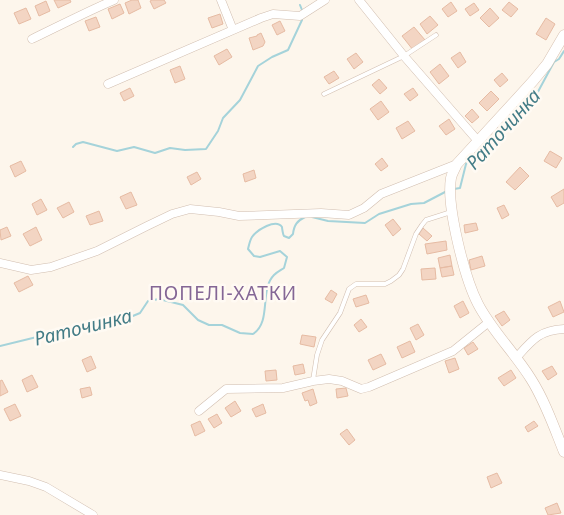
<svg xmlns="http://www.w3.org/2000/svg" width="564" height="515" viewBox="0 0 564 515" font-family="'Noto Sans',sans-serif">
<rect width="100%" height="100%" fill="#fdf6ec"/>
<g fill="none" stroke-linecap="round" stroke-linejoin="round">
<path stroke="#a5d3da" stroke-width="2" d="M300,5L302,10
M73,147L76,144L83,142L117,151L134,147L155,153L170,148L185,150L206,149L218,131L223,118L240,100L258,66L272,57L288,50L302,20
M454,189L460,188L466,164L498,132L509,119L518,110L533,101L554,62L559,59L564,51
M312,217L328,221L365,223L379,214L411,204L424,203L447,191
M0,346L41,336L62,334L90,322L128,318L140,313L148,301L159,299L183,305L198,320L209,325H222L240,333L253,334C272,322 259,290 274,275C277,272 281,270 284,268L287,257L280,251L260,257L254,256L248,249C249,245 250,240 252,237C257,230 276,218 282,227C282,228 283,235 284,236L289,238L293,234C294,225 297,221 305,217"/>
</g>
<path fill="#f3d5c3" stroke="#e6bba3" d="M54,0H70L71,2L58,8Z
M132,0H138L141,8L129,14L125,3Z
M152,0H164L166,3L154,9L150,1Z
M46,1L50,11L39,16L35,6Z
M451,2L457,11L448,17L442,9Z
M509,2L518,9L511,17L502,10Z
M474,3L479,10L470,16L465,9Z
M120,4L124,13L112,19L108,9Z
M26,8L31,19L19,24L14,13Z
M490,8L499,18L489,27L480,18Z
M220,14L223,24L212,28L208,18Z
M430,16L438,25L427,34L420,24Z
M96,17L100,27L89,31L85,21Z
M546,18L555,24L546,40L536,34Z
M280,21L285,31L277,35L272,25Z
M414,27L425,40L413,50L402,36Z
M261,33L265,42L263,46L253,50L249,38L257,36V35Z
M227,49L232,57L219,65L214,56Z
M460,52L466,62L458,68L451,58Z
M356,53L363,62L354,69L347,59Z
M440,64L449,76L439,84L430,72Z
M180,66L185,79L175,83L170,70Z
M334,71L339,78L329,84L324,77Z
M502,73L508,80L500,87L494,80Z
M379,79L387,88L380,94L372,85Z
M130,88L134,96L124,101L120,93Z
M413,88L418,95L410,101L404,94Z
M491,91L499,99L487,111L479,103Z
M381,101L389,112L378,120L370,109Z
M472,109L479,117L472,123L465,116Z
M449,119L455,129L446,135L439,126Z
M408,121L415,131L402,139L396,128Z
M550,151L562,158L556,168L544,161Z
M382,158L388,166L381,171L375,164Z
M21,161L26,171L15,177L10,166Z
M520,167L529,176L515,190L506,182Z
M254,170L256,178L245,182L243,174Z
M197,172L201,179L191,185L187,177Z
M564,189V203L557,207L551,197Z
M131,192L137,205L126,209L120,197Z
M41,199L47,210L37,215L32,204Z
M69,202L74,212L63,218L57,208Z
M504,205L509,215L502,219L497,208Z
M99,211L103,221L90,225L86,216Z
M393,219L401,229L393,236L385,225Z
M476,223L478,230L465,233L464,225Z
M7,227L11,236L1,240L0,230Z
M36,227L42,240L30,246L23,234Z
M423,228L432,236L427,241L419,234Z
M446,241L447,250L427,254L425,244Z
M450,255L452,266L440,268L438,258Z
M482,256L485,266L471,270L469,260Z
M452,266L454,275L442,277L440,268Z
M435,268L436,279L422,280L421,269Z
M28,276L33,285L19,292L14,283Z
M331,290L337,294L332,303L325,299Z
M366,295L369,303L356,307L353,299Z
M463,301L469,313L460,318L454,306Z
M560,301L564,312L553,317L548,307Z
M504,311L510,320L502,326L495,316Z
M361,319L367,327L359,332L354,325Z
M418,324L424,335L416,340L410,328Z
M302,335L316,337L314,347L300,344Z
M410,341L415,352L402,358L397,347Z
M473,342L478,349L468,355L464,348Z
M381,354L386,364L373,370L368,360Z
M91,356L96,368L87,372L82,360Z
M455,358L459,369L449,373L445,361Z
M303,364L305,373L295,375L293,366Z
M552,366L557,374L548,380L542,371Z
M276,370L277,380L266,381L265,371Z
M511,370L516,378L504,386L498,378Z
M32,375L38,387L27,392L22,380Z
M2,380L8,392L0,396V381Z
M90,387L92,395L82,398L80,389Z
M346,388L348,396L337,398L336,389Z
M313,389L317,403L310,406L308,400L305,401L302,393Z
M235,401L241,411L231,417L225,408Z
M15,404L21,416L10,421L4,409Z
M263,404L266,413L256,417L252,409Z
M217,414L222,423L214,428L208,419Z
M200,421L205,431L195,436L191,425Z
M534,421L538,426L528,432L525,427Z
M347,429L355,440L349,445L340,434Z
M497,473L502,483L491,488L487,477Z
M557,503L561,513L548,515L545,508Z"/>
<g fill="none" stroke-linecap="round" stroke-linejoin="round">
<defs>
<path id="service" d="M324,94L404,56L436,35
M313,380L317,355L322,340L340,313L349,289L356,284H385L391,281L399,275L403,269L416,234L422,225L426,220L451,212"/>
<path id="minor" d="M221,0L233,30
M359,0L404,56L478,141
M32,39C59,26 86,12 114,0
M108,84L261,18L273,14L300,16L325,0
M0,263L31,270L51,267L97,251L147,226L172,214L190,209L219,212L239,216L321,213L349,215L364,208L381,194L457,164
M517,357C532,340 540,330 564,329
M199,411L226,389L283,388L313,381L329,379L342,381L361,389L369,387L453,351L489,322
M0,475L29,481L46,487L93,515"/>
<path id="secondary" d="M564,35L547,64L533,81L457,164C455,169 452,173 451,178C446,206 465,279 478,304C492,331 515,353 531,379C545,401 554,427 564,452"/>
</defs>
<use href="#service" stroke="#d1beb0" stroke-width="5"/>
<use href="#minor" stroke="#d1beb0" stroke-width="9"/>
<use href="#secondary" stroke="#d6c0b0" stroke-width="11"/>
<use href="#service" stroke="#fff" stroke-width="4"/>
<use href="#minor" stroke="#fff" stroke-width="8"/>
<use href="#secondary" stroke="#fff" stroke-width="10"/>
</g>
<g text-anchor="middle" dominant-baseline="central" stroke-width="5" stroke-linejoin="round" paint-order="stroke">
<g font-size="19" font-style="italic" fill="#437c86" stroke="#fffaf3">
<text transform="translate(503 129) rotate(-48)">Раточинка</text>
<text transform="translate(83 327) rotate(-14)">Раточинка</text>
</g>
<g font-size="19" letter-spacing="1" fill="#846695" stroke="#fffaf3">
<text x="223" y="293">ПОПЕЛІ-ХАТКИ</text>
</g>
</g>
</svg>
